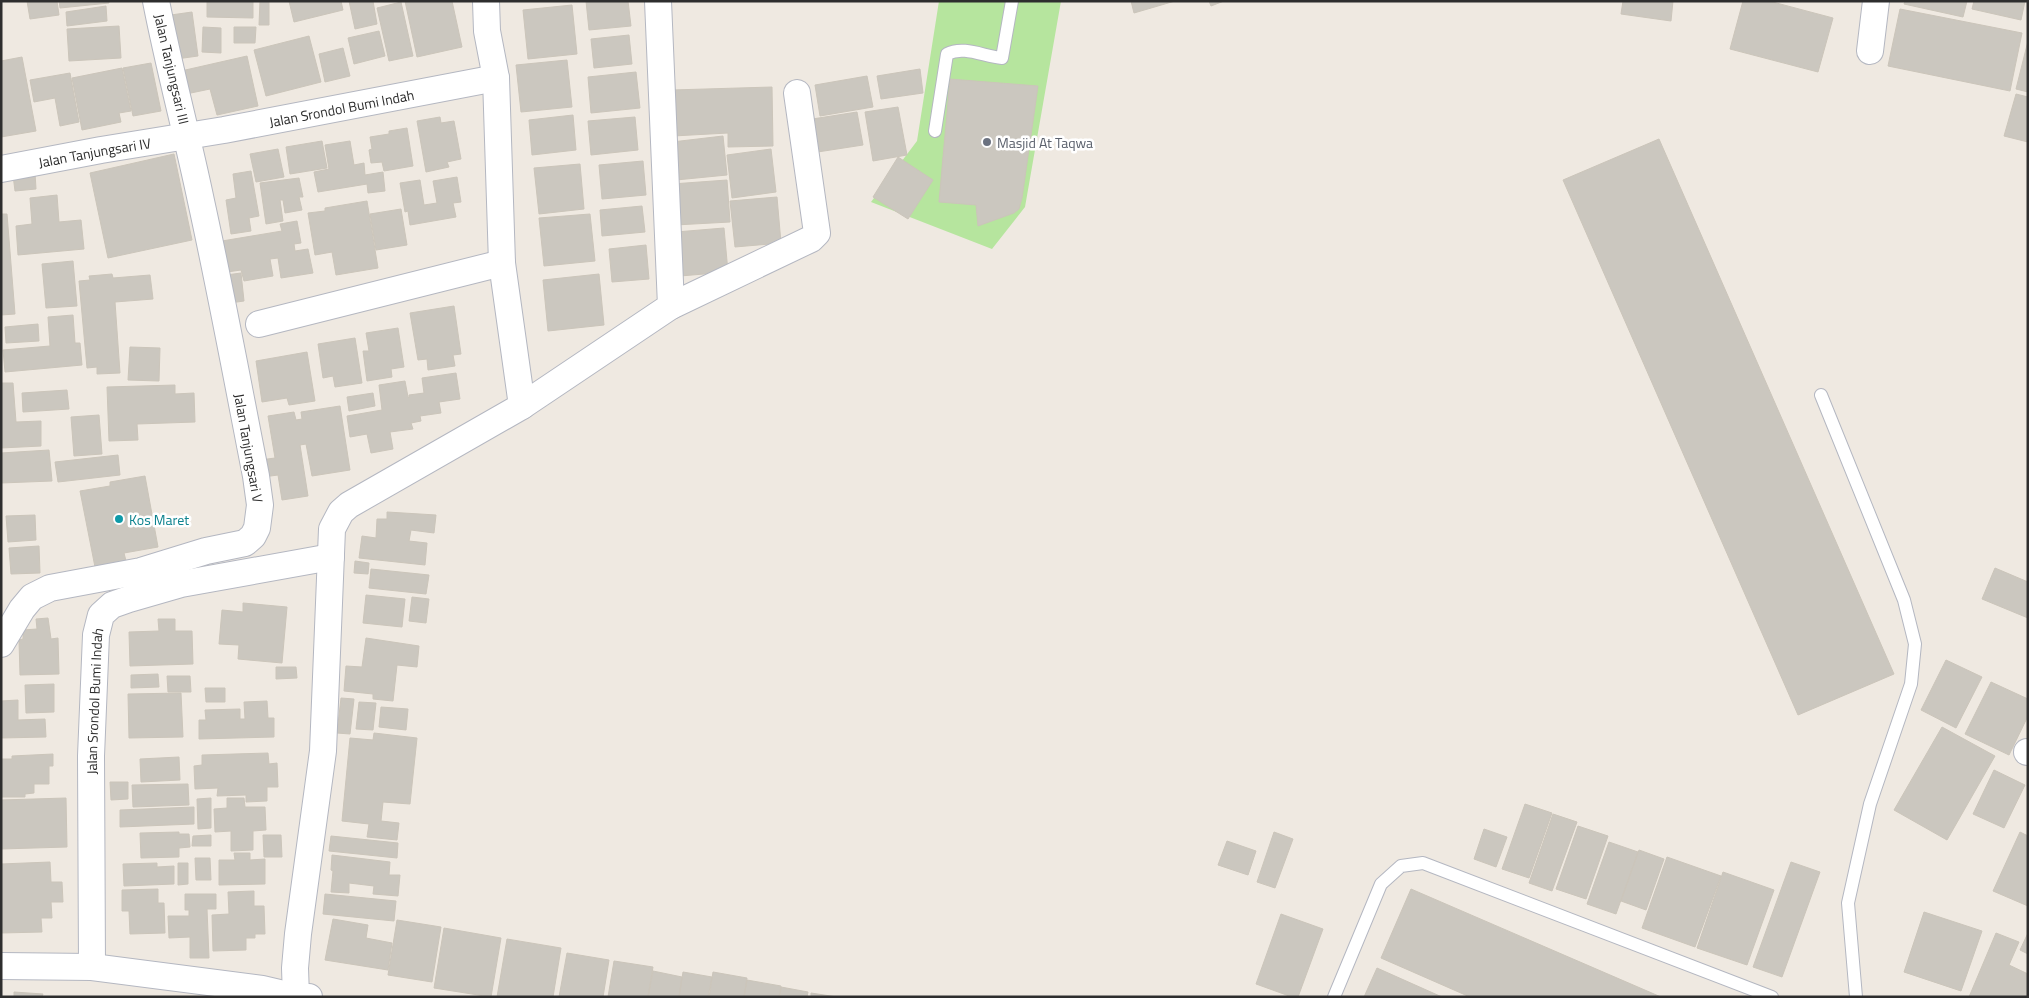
<svg xmlns="http://www.w3.org/2000/svg" width="2029" height="998" viewBox="0 0 2029 998" font-family="'Titillium Web',sans-serif">
<rect width="100%" height="100%" fill="#efe9e1"/>
<path fill="#b6e59e" d="M939,1H1061L1025,207L992,249L871,202L917,141Z"/>
<path fill="#cbc7bf" stroke="#cbc5ba" d="M27,1H57L59,15L30,19Z
M59,1H109V3L60,8Z
M207,1H253V18L207,17Z
M260,1H269V25H259Z
M289,1H341L343,10L294,22Z
M349,1H373L377,24L355,29Z
M405,1H452L462,47L417,57Z
M586,1H628L631,26L589,30Z
M1131,1H1175L1134,13Z
M1209,1H1224L1211,6Z
M1623,1H1673L1671,21L1621,14Z
M1743,1H1769L1833,18L1818,72L1730,49Z
M1905,1H1967L1963,17L1904,4Z
M1974,1H2025L2021,20L1972,9Z
M401,2L413,56L389,61L377,8Z
M572,5L577,54L528,59L523,10Z
M106,6L107,21L67,26L66,12Z
M1900,9L2022,33L2010,91L1888,66Z
M192,12L198,56L169,60L164,16Z
M119,26L121,58L69,61L67,29Z
M203,27L221,28V53L202,52Z
M234,27H256L255,43H234Z
M379,31L385,56L354,64L348,38Z
M629,35L632,64L594,68L591,39Z
M309,36L321,82L266,96L254,50Z
M2028,41V92L2016,89Z
M343,48L350,76L325,82L319,54Z
M247,56L258,106L217,115L210,89L186,94L181,71Z
M22,57L36,131L1,137V61Z
M567,60L572,107L521,112L516,65Z
M151,63L161,111L133,116L123,68Z
M122,68L131,111L119,113L121,122L82,130L72,78Z
M920,69L923,93L881,99L877,76Z
M636,72L640,108L591,113L588,77Z
M70,73L79,122L60,126L55,98L34,102L30,80Z
M867,76L873,107L820,116L815,85Z
M950,79L1038,86L1022,198L1019,209L1014,213L978,226L976,205L939,202Z
M772,87L773,146L728,147V133L673,136L672,90Z
M2016,94L2028,97V142L2004,136Z
M898,107L907,155L873,161L865,112Z
M857,112L863,145L811,153L806,120Z
M573,115L576,150L532,155L529,120Z
M440,117L441,123L454,121L461,159L447,162L449,167L426,172L417,121Z
M635,117L638,150L591,155L588,121Z
M407,128L413,166L384,171L382,162L371,163L369,150L372,149L370,137L389,134V131Z
M723,136L727,175L676,180L672,142Z
M1659,139L1894,674L1798,715L1563,180Z
M322,141L327,168L290,174L286,147Z
M350,141L354,165L364,163L365,175L383,172L385,191L368,193L367,184L318,192L314,172L329,169L325,145Z
M278,149L284,177L256,182L250,154Z
M771,149L776,192L732,198L727,155Z
M174,154L192,240L108,258L90,173Z
M898,157L933,180L908,219L873,197Z
M643,161L646,195L602,199L599,165Z
M580,164L584,209L539,214L534,168Z
M251,171L259,216L249,218L251,231L231,234L226,200L236,198L233,174Z
M35,173L36,189L15,191L13,175Z
M457,177L461,202L453,203L456,217L410,225L408,211L405,212L400,183L420,180L424,205L437,203L433,181Z
M299,178L303,197H299L302,210L285,213L283,200H280L283,221L266,224L260,183Z
M727,180L730,222L675,225L672,184Z
M57,195L59,222L81,220L84,249L18,255L16,226L32,224L30,198Z
M777,197L781,243L735,247L730,201Z
M367,201L378,268L336,275L332,252L315,255L308,213L325,211V208Z
M642,206L645,232L602,236L600,210Z
M401,209L407,245L376,250L370,214Z
M1,214H7L15,314L1,315Z
M590,214L595,261L544,266L539,218Z
M297,221L301,243L294,244L295,251L308,249L313,273L281,278L278,258L270,259L273,276L244,281L241,270L227,272L222,241L282,231L280,224Z
M724,228L728,272L680,276L676,232Z
M646,245L649,279L612,282L609,249Z
M73,261L77,306L46,308L42,264Z
M241,273L244,301L223,304L219,276Z
M112,274L113,278L150,275L153,299L115,302L120,373L97,374V367L87,368L79,281L90,280L89,276Z
M599,274L604,325L548,331L543,280Z
M454,306L461,354L453,355L455,366L428,370L427,359L418,360L410,313Z
M73,315L75,343H80L82,365L5,372L3,350L50,346L48,317Z
M38,324L39,341L6,343L5,327Z
M398,328L404,367L391,369L392,377L367,381L363,351H369L366,333Z
M355,338L362,383L335,387L333,376L323,378L318,344Z
M130,347L160,348L159,381L128,380Z
M307,352L315,401L289,405L287,398L262,402L256,361Z
M456,373L460,399L439,402L441,413L420,416L421,421L411,423L413,429L390,432L393,449L371,453L367,434L350,437L347,416L382,410L379,385L405,381L408,397L409,398V395L424,393L422,378Z
M1,383H13L16,422L41,421V446L1,448Z
M175,385V394L194,393L195,422L137,424L138,440L109,441L107,387Z
M67,390L69,409L23,412L22,393Z
M373,393L375,406L349,411L347,397Z
M340,406L350,470L312,476L306,444L300,445L308,496L282,500L278,475L263,477L260,460L275,458L268,416L294,412L296,420L302,419L301,412Z
M99,415L102,454L74,456L71,417Z
M49,450L52,481L1,483V453Z
M118,455L120,475L58,482L55,462Z
M145,476L158,547L124,553L126,561L95,567L80,491L110,486V482Z
M387,512L436,515L434,533L411,530L409,541L427,543L425,565L359,558L362,536L376,538L377,519H387Z
M35,515L36,540L8,542L6,516Z
M39,546L40,573L11,574L9,548Z
M355,561L369,563L368,574L354,573Z
M1995,568L2028,582V618L1982,599Z
M371,569L429,575L426,594L369,588Z
M366,595L405,599L402,627L363,623Z
M412,597L429,599L426,623L409,621Z
M243,603L287,607L282,663L238,659L239,645L219,644L222,610L243,612Z
M48,618L51,639L58,638L59,674L20,675L19,640L23,639V630L37,629L36,619Z
M158,619H175V631H192L193,664L130,666L129,632L159,631Z
M366,638L419,646L417,667L397,665L393,701L373,699V694L344,691L346,666L362,667Z
M1946,660L1982,677L1956,728L1921,710Z
M276,667H296L297,678L276,679Z
M158,674L159,687L131,688V675Z
M167,676H190L191,692H168Z
M1991,682L2028,699V716L2009,755L1965,734Z
M54,684V712L26,713L25,685Z
M205,688H225V702H206Z
M181,693L183,737L129,738L128,694Z
M341,698L354,699L350,734L337,733Z
M18,700V720L45,719L46,737L1,738V701Z
M267,701L268,718H274V737L199,739V720H206L205,710L240,709V719H245L244,702Z
M359,702L376,703L373,730L356,729Z
M381,707L408,709L406,730L379,727Z
M1942,727L1995,756L1947,840L1894,810Z
M374,733L417,738L410,804L383,802L381,821L399,823L397,840L367,837L369,824L342,821L350,738L373,740Z
M268,753L269,764L277,763L278,787H267V801L246,802V795L217,796L218,788L195,789L194,766L202,765V755Z
M53,754V766H49V784H34V793L25,794V797H1V759H12V756Z
M179,757L180,780L141,782L140,759Z
M1994,770L2025,785L2004,828L1973,814Z
M110,782H128V799L111,800Z
M188,784L189,805L133,807L132,785Z
M66,798L67,847L1,849V800Z
M211,798V828L198,829L197,799Z
M227,798H244L245,807H265L266,830L253,831V850L231,851V831L215,832L214,809L227,808Z
M1525,804L1552,813L1529,878L1502,869Z
M194,807V824L120,827V810Z
M1553,814L1577,822L1552,891L1529,883Z
M1578,826L1608,836L1586,899L1556,889Z
M1484,829L1507,837L1496,867L1474,859Z
M179,832V834H189L190,847L179,848V857L141,858L140,833Z
M1274,832L1293,839L1275,888L1257,882Z
M2020,832L2028,836V906L1993,891Z
M211,835V846H192L193,836Z
M263,835H281L282,857H264Z
M331,836L398,843L397,858L329,851Z
M1227,841L1256,851L1248,875L1218,865Z
M1609,842L1638,852L1616,914L1587,904Z
M1639,850L1664,859L1646,910L1621,901Z
M234,853H250V860L265,859V884L219,885V860H235Z
M332,855L390,862L389,875H400L398,896L373,894L374,886L349,883V893L331,892L333,871L331,870Z
M1667,857L1721,876L1695,947L1642,928Z
M195,858H210L211,880H196Z
M50,862L51,882H62L63,902H51L52,918H41L42,932L1,933V864Z
M1791,862L1820,872L1782,977L1753,967Z
M157,863V867L174,866V884L124,886L123,864Z
M178,863H188V884L178,885Z
M1723,872L1774,890L1747,965L1697,948Z
M158,889V903H164L165,933L130,934L129,911H122V890Z
M1411,889L1661,997H1470L1381,958Z
M254,891V906H264L265,934H255V938H246V950L213,951L212,915L229,914L228,892Z
M185,894H216V909H207L209,958H190V937L169,938L168,916H189V910H185Z
M325,894L396,901L394,921L323,914Z
M1924,912L1982,931L1961,991L1904,972Z
M1281,914L1323,929L1298,997H1292L1256,984Z
M333,919L368,925L366,938L392,943L388,970L325,960Z
M397,920L441,927L432,982L388,975Z
M444,928L501,938L491,997L434,988Z
M1996,933L2019,942L2009,965L2028,974V997H1969Z
M2028,933V954L2020,950Z
M507,939L561,948L553,997H497Z
M567,953L609,960L603,997H559Z
M614,961L653,967L648,997H608Z
M1377,968L1442,997H1364Z
M653,971L682,977L679,997H648Z
M683,972L712,977L708,997H679Z
M713,972L747,978L744,997H709Z
M747,980L781,986L779,997H744Z
M781,987L808,992L807,997H780Z
M14,992L43,994L42,997H14Z
M811,993L837,997H811Z"/>
<g fill="none" stroke-linecap="round" stroke-linejoin="round">
<defs>
<path id="lane" d="M935,131L947,54C964,45 985,57 1002,58L1012,1
M1821,395L1904,600L1915,644L1911,684L1870,804L1848,903L1856,997
M1334,997L1381,884L1401,866L1423,863L1772,997"/>
<g id="street">
<path d="M1870,51L1876,1"/>
<path id="s1" d="M1,169L101,150L224,130L496,78"/>
<path d="M671,306L811,239L817,233L797,93"/>
<path d="M259,324L502,263"/>
<path d="M522,406L671,306L658,1"/>
<path d="M1,644L22,609L32,597L50,588L141,571L206,551L245,543L253,536L257,528L260,505L256,476C238,384 221,292 201,201C187,134 169,68 156,1"/>
<path d="M2027,752H2028"/>
<path d="M1,966L92,967L262,989L296,997H309"/>
<path id="s2" d="M92,967L91,756L96,635L101,615L112,605L129,599L181,584L331,557"/>
<path d="M296,997L295,968L298,934L323,751L332,529L341,512L349,505L522,406L502,263L496,78L487,31L486,1"/>
</g>
</defs>
<use href="#lane" stroke="#b4b7c1" stroke-width="14"/>
<use href="#street" stroke="#b4b7c1" stroke-width="28"/>
<use href="#lane" stroke="#fff" stroke-width="12"/>
<use href="#street" stroke="#fff" stroke-width="26"/>
</g>
<circle fill="#6b7280" stroke="#fff" stroke-width="2" cx="987" cy="142" r="5"/>
<circle fill="#0f9aa8" stroke="#fff" stroke-width="2" cx="119" cy="519" r="5"/>
<g text-anchor="middle" dominant-baseline="central" stroke-width="5" stroke-linejoin="round" paint-order="stroke">
<g font-size="14" fill="#2e2e2e" stroke="#fff">
<text transform="translate(172 69) rotate(77)">Jalan Tanjungsari III</text>
<text stroke="none"><textPath href="#s1" startOffset="346">Jalan Srondol Bumi Indah</textPath></text>
<text stroke="none"><textPath href="#s1" startOffset="95">Jalan Tanjungsari IV</textPath></text>
<text transform="translate(249 448) rotate(80)">Jalan Tanjungsari V</text>
<text stroke="none"><textPath href="#s2" startOffset="266">Jalan Srondol Bumi Indah</textPath></text>
</g>
<g font-size="14" fill="#5b616d" stroke="#fff" text-anchor="start">
<text x="997" y="142">Masjid At Taqwa</text>
</g>
<g font-size="14" fill="#0d838f" stroke="#fff" text-anchor="start">
<text x="129" y="519">Kos Maret</text>
</g>
</g>
<rect width="2029" height="998" fill="none" stroke="#2e2e2e" stroke-width="5"/>
</svg>
